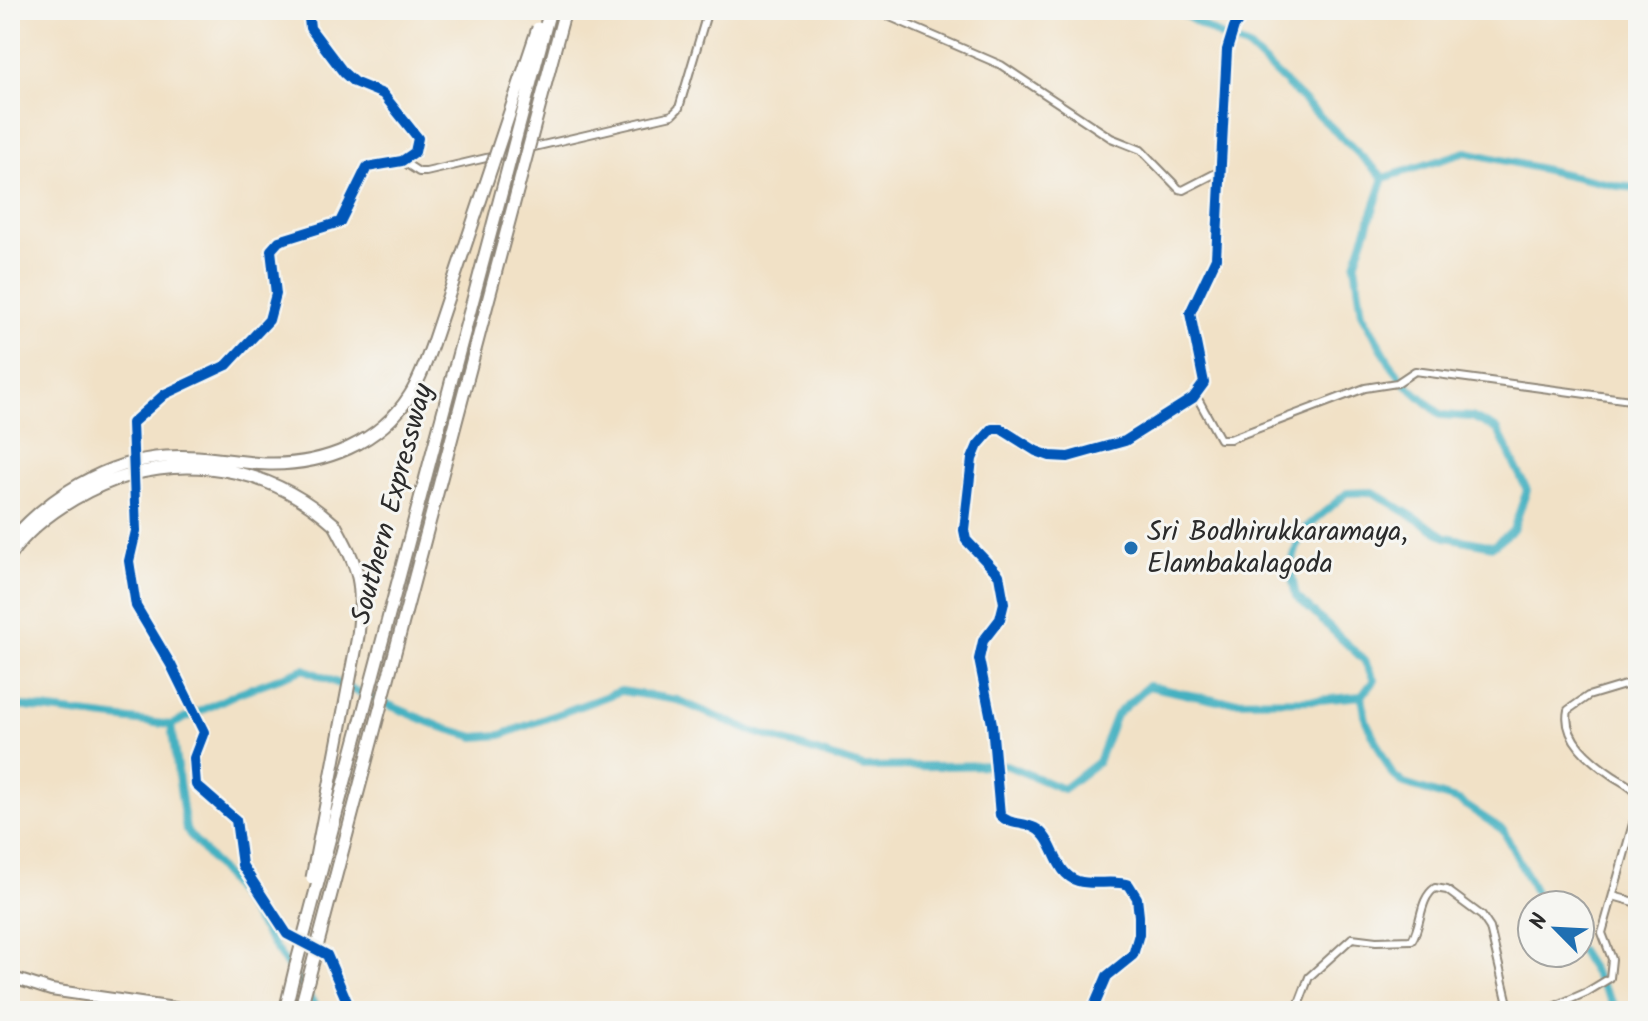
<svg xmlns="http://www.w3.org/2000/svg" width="1648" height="1021" viewBox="0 0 1648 1021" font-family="Kalam,sans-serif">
<rect width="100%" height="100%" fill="#f6f6f2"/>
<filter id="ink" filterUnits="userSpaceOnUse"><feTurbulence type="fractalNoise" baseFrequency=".0125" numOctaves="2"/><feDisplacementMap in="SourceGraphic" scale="16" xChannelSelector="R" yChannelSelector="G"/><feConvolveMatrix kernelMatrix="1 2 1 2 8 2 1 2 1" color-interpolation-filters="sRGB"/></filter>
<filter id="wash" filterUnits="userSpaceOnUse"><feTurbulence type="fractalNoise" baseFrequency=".006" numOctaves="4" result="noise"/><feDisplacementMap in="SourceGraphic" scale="32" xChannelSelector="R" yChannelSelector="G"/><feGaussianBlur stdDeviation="1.8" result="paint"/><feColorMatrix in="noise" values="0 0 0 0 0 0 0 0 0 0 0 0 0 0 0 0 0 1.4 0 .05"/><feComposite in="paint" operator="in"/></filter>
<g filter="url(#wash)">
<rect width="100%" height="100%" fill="#f1e1c6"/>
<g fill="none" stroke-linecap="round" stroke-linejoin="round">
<path stroke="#44b1c1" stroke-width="8" d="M1176,10L1220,36L1249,48L1384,178L1466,152L1618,186L1638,188
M1362,696L1366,721L1392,774L1404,784L1459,801L1503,830L1537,896L1545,905
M10,701L18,706L171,725L238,693L304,669L441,727L475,737L501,735L621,691L677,700L751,731L864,767L1006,765L1063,789L1098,762L1116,715L1148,686L1218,701L1319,700L1362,696L1374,680L1364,660L1296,596L1290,568L1302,531L1347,493L1373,492L1446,537L1493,546L1513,530L1527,490L1498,430L1472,417L1441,415L1407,385L1391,365L1362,313L1355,264L1384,178
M171,725L186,830L226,877L319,1011
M1580,951L1618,1011"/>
</g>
</g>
<g filter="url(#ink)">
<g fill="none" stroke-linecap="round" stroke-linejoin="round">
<defs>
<path id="minor" d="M874,10L1001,65L1111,138L1141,150L1179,189L1183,190L1220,171
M402,161L419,172H426L672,115L679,108L708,10
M1193,398L1198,399L1220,439H1230L1365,388L1397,383L1415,371L1638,401
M134,462L132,423L165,394L227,365L269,320L276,294L271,250L279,241L340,222L367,167L402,161L415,152L418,138L383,94L354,82L344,73L310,28L309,18L311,10
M134,473L136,531L129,561L136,606L171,665L204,732L194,758L196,785L236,820L242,865L287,934L327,955L351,1011
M1638,681L1588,696L1568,710C1562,739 1591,761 1613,776C1622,782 1632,786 1638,795
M1613,896L1638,903
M1296,1011L1309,977L1352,938L1376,941L1412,940C1422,924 1419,899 1435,888L1447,890L1482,916L1490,928L1508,1004L1513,1011
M1544,1011L1587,992L1610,978L1612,959L1602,933L1638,806"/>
<path id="tertiary" d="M1092,1011L1107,976L1133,955L1139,934V916L1137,898L1129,885C1113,879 1095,886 1078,881C1053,873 1056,839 1035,828C1023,822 1009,825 1000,815L992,724L979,659L983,641L1000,619L1004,603L999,575L966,540L964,530L972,459L978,445L992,429H1001L1036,451L1050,456L1068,457L1125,441L1193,398L1204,383L1190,313L1216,258L1227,50L1234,27L1247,10"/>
<path id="trunk" d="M10,977L51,990L195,1011"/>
<path id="motorway" d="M335,525C360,570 364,584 358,636
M285,1011L296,965"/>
</defs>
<use href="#minor" stroke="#8e8678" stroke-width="10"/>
<use href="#tertiary" stroke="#8e8678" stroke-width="12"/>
<use href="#trunk" stroke="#8e8678" stroke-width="14"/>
<use href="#motorway" stroke="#8e8678" stroke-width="15"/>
<use href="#minor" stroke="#fff" stroke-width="6"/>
<use href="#tertiary" stroke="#fff" stroke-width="8"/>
<use href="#trunk" stroke="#fff" stroke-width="10"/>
<use href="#motorway" stroke="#fff" stroke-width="11"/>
<defs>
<path id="motorway-bridge" d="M10,542C49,497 106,461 166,457C201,454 235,463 269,464C324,465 380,443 410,395C420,379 426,362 432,345L538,28
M10,555C26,532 50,513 74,499C160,449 261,458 335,525
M312,878L358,636
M296,965L550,10
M300,1011L565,10"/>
</defs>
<use href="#motorway-bridge" stroke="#8e8678" stroke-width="15" stroke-linecap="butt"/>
<use href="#motorway-bridge" stroke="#fff" stroke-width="11"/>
<defs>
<path id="cycleway" d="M311,10L309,18L310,28L344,73L354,82L383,94L418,138L415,152L402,161L367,167L340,222L279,241L271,250L276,294L269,320L227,365L165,394L132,423L136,531L129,561L136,606L171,665L204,732L194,758L196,785L236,820L242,865L287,934L327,955L351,1011
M1092,1011L1107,976L1133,955L1139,934V916L1137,898L1129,885C1113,879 1095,886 1078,881C1053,873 1056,839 1035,828C1023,822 1009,825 1000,815L992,724L979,659L983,641L1000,619L1004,603L999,575L966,540L964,530L972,459L978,445L992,429H1001L1036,451L1050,456L1068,457L1125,441L1193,398L1204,383L1190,313L1216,258L1227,50L1234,27L1247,10"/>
</defs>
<use href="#cycleway" stroke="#f6f6f2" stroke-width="15"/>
<use href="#cycleway" stroke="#0057b8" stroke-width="10"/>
</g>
</g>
<circle fill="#1f6fb2" stroke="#f6f6f2" stroke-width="3" cx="1131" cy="548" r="8"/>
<g text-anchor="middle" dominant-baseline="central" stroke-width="6" stroke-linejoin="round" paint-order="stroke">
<g font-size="28" fill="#2b2b2b" stroke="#f6f6f2">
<text transform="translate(393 504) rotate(-75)">Southern Expressway</text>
</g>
<g font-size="28" fill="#2b2b2b" stroke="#f6f6f2" text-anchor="start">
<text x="1147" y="532">Sri Bodhirukkaramaya,<tspan x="1147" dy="32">Elambakalagoda</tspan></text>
</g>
</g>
<rect width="1648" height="1021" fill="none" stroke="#f6f6f2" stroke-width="40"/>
<g transform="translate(1556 929) rotate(294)"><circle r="38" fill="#f6f6f2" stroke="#a5a5a2" stroke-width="2"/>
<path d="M0-6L14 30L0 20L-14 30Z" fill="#1f6fb2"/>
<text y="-12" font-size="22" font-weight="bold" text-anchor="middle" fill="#2b2b2b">N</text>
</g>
</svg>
